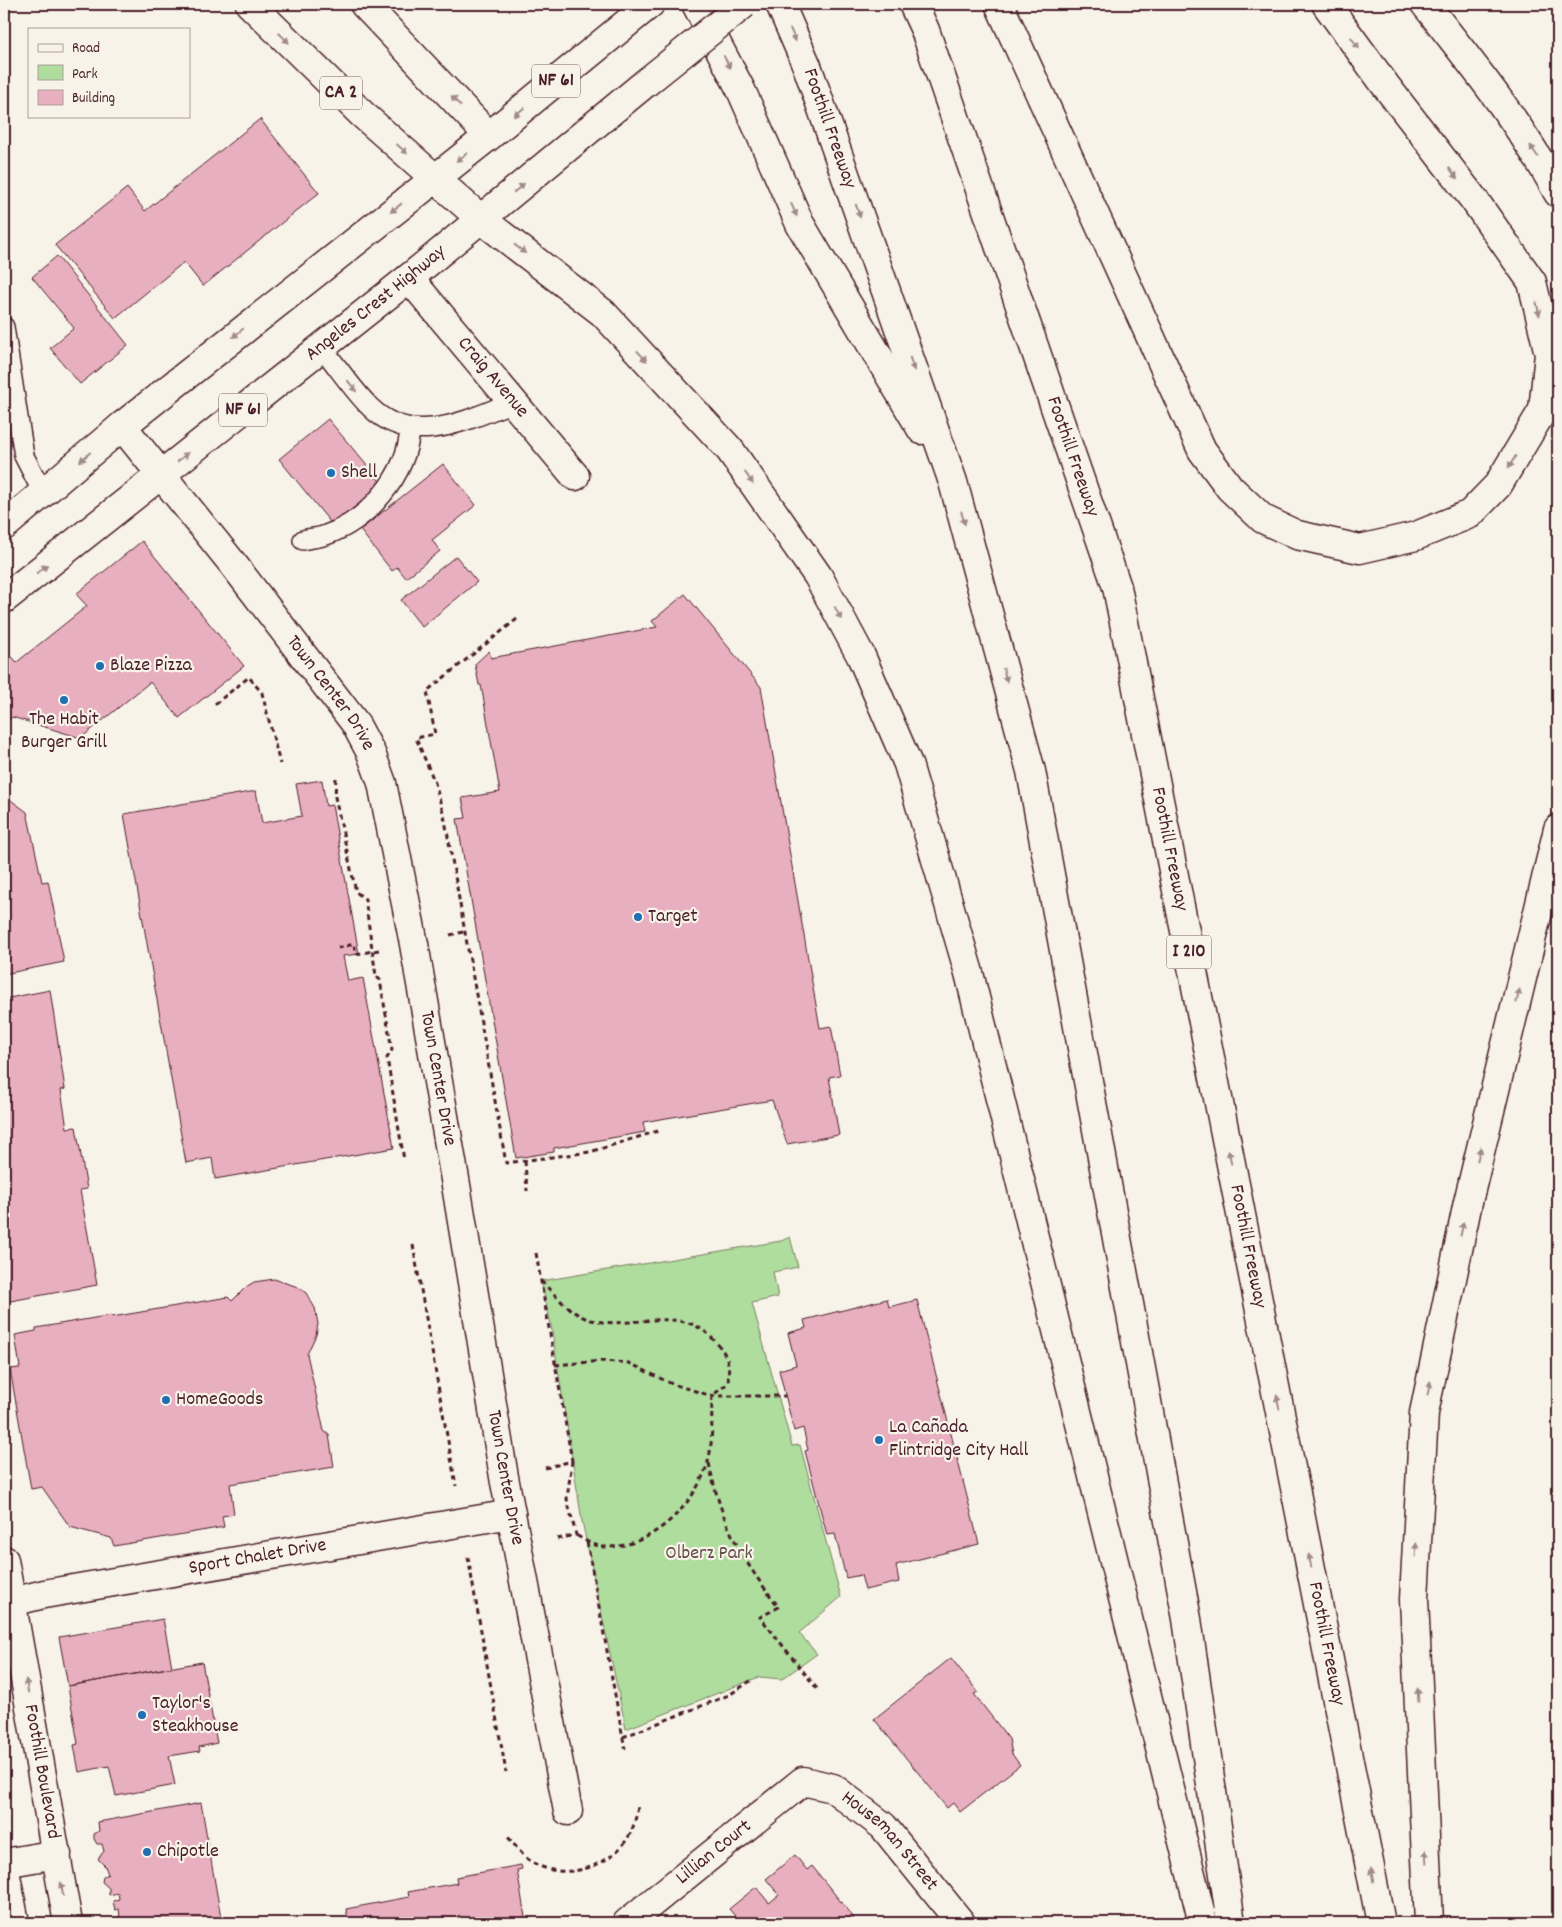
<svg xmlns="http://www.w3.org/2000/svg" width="1562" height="1927" viewBox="0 0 1562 1927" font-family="Dekko,sans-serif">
<rect width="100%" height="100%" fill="#f7f3e8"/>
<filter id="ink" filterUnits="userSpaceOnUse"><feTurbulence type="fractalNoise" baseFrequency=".02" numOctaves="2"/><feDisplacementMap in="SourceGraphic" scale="10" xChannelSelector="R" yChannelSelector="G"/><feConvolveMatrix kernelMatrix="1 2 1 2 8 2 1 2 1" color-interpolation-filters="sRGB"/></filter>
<g filter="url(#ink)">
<path fill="#aedd9d" stroke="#7c7e64" d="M790,1237L798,1267L773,1272L778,1297L752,1303L792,1446L800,1445L841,1597L799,1633L817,1654L782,1679L759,1677L626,1729L582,1521L551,1325L541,1281L781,1241Z"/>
<path fill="#e8afc1" stroke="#4a1f2b" d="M260,119L319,193L203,286L184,262L115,318L55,245L127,188L145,211Z
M57,256L128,345L80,384L50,348L74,328L32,277Z
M328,419L384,486L334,527L279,459Z
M443,464L476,505L432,540L440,551L406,578L397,567L392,571L360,530Z
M142,541L244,666L179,718L150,682L81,738L12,717L6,723L4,721V663L12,657L17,662L87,606L76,594Z
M456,556L477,582L422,627L401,600Z
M685,594L761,687L820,1028L831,1026L840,1075L829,1077L839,1135L787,1144L772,1100L643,1122L645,1132L554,1148V1152L516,1158L457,819L466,818L462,798L500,792L481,685H479L475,664L489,651L491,658L657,627L652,621Z
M322,780L326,806L332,805L359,954L343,956L348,981L363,978L394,1148L215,1179L212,1158L186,1163L124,814L256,791L262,823L302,816L296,784Z
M4,795L27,812L42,882L48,881L64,962L4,974Z
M50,990L65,1089L61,1090L67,1128L76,1127L87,1189L80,1190L97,1285L5,1302L4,999Z
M274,1279L298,1287L306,1293L315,1308L318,1324L316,1335L307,1354L324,1431L329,1435L334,1467L230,1484L234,1514L222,1516L224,1527L114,1546L111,1538L70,1527L42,1487L31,1489L10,1369L20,1368L15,1335L36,1331V1328L112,1315V1317L228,1297L232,1301L246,1287L254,1282Z
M887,1299L889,1307L917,1300L979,1544L896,1565L899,1582L865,1590L861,1575L846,1578L835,1534L827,1535L805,1451L808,1450L803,1428L794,1431L779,1370L796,1365L788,1333L806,1328L804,1320Z
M163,1619L172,1667L68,1686L59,1637Z
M951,1658L978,1692L974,1694L1009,1739L1012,1754L1020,1765L960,1812L953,1803L947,1808L874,1719Z
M202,1662L217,1743L199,1747L200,1751L169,1756L175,1785L116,1796L109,1766L79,1772L74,1745L78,1744L68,1686Z
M201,1803L222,1923H118L117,1917H120L119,1909L115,1910L113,1901L119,1899L118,1893L109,1895V1888L102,1882L103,1877L108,1874L105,1866L98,1859L104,1851L102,1844H97L94,1839V1834L99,1831L98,1822Z
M795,1855L807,1870L812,1866L854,1918L851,1921L853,1923H741L729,1909L756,1887L769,1903L779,1895L766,1879Z
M521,1865L522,1869L517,1870L526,1923H349L346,1909L409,1897L408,1892L457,1883L456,1877Z"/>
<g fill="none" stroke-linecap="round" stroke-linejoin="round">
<defs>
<path id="service" d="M4,327L24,456L43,493
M322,348C338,367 352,389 370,407C412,449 467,420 513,402
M303,540C310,538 319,538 326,535C369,520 407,475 410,429"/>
<g id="minor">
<path id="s1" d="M409,278L575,476"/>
<path id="s2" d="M122,426L233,564L355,723L371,753L382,783L414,944L456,1185L504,1477L568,1811"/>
<path id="s3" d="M4,1604L44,1594L511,1514"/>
<path d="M4,1863L57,1854"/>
<path id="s4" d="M627,1923L803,1781L833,1788L883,1826L961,1923"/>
</g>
<g id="primary">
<path d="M4,526L122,426L489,136L650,4"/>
<path id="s5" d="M4,599L409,278L648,81"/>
<path id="s6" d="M4,1560L68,1923"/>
<path d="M4,1865L15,1923"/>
</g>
<g id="motorway">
<path d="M250,4L362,114L481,219L603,313L730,450L818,576L861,656L908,764L969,973L1203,1923"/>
<path d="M364,4L489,136"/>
<path d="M696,4L741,90L800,224L922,430"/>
<path id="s7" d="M780,4L807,66L953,482L1031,771L1187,1619L1231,1923"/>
<path id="s8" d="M913,4L925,30L1117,587L1381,1923"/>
<path d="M999,4L1202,450L1230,488L1263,519L1297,535L1360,549L1416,536L1470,514L1498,485L1543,410L1549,354L1532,282L1475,201L1386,86L1326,4"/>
<path d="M1425,4C1473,65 1521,124 1558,193"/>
<path d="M1429,1923L1414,1599L1424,1413L1468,1202L1558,829"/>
</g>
</defs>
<use href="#service" stroke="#4a1f2b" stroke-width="22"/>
<use href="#minor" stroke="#4a1f2b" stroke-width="31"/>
<use href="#primary" stroke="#4a1f2b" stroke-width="31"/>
<use href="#motorway" stroke="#4a1f2b" stroke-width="31"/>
<path stroke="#4a1f2b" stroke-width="3" stroke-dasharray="5 4" stroke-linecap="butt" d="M517,619L427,691L435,734L416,738L435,783L445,820L506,1163L590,1152L658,1131
M215,704L249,677L262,693L280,764
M336,778L335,797L356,892L365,899L376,976L380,980L392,1050L387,1058L404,1160
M450,935L463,932
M338,948L354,944L356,954L379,950
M525,1161L527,1191
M413,1245L456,1486
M536,1253L572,1461L545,1468
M541,1281C558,1297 572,1317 596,1321C635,1329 681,1304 713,1339C728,1355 730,1362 728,1383L712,1396C711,1418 714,1447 706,1468C692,1508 649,1549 604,1547C594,1546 584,1540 576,1535
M555,1365L602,1361L629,1363L672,1384L712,1396H785
M709,1463C721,1523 741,1559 779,1607L760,1617L818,1690
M557,1539L576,1535L567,1499L572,1461
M587,1542L625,1749
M468,1557L506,1772
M623,1737L729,1695L752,1680
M508,1837C515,1845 523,1857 532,1862C563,1882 611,1868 629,1836C634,1827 636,1817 638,1807"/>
<use href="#service" stroke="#f7f3e8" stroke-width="19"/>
<use href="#minor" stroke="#f7f3e8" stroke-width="28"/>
<use href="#primary" stroke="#f7f3e8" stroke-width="28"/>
<use href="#motorway" stroke="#f7f3e8" stroke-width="28"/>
<defs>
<path id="primary-bridge" d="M648,81L744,4"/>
</defs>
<use href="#primary-bridge" stroke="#4a1f2b" stroke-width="31" stroke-linecap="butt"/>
<use href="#primary-bridge" stroke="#f7f3e8" stroke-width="28"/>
</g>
<defs><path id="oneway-solid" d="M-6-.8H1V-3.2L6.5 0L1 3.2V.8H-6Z" transform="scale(1.25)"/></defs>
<g fill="#a0898a">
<use href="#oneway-solid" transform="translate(793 35) rotate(66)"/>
<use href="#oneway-solid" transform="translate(284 38) rotate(44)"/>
<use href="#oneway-solid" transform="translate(1355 43) rotate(54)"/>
<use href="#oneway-solid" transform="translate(727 62) rotate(62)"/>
<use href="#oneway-solid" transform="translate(456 101) rotate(-133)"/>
<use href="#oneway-solid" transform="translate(519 112) rotate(140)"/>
<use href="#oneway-solid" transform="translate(402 149) rotate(42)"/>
<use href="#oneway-solid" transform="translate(1534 151) rotate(-124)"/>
<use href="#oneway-solid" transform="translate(462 157) rotate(143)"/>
<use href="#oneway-solid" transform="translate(1453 173) rotate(52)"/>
<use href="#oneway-solid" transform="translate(519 188) rotate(-40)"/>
<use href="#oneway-solid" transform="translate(396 208) rotate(142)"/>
<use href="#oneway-solid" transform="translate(794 210) rotate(66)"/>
<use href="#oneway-solid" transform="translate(858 211) rotate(71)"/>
<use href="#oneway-solid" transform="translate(520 249) rotate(38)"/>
<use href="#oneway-solid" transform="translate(1538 309) rotate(77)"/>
<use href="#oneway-solid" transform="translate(238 333) rotate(141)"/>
<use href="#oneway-solid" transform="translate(642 356) rotate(47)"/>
<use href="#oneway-solid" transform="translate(912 364) rotate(71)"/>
<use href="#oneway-solid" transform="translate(352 386) rotate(52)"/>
<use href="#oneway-solid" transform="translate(85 457) rotate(139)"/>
<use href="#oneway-solid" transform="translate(183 457) rotate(-38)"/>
<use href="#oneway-solid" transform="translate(1512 462) rotate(121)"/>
<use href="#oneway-solid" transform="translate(749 478) rotate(55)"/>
<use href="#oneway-solid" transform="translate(963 518) rotate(75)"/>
<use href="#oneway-solid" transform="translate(42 569) rotate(-38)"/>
<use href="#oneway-solid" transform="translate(838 613) rotate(62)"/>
<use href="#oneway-solid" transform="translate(1005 675) rotate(75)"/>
<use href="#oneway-solid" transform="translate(1518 996) rotate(-76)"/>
<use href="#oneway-solid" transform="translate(1479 1154) rotate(-76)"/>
<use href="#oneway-solid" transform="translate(1230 1157) rotate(-101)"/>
<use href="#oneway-solid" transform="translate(1462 1229) rotate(-78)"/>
<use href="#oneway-solid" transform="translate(1429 1388) rotate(-78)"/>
<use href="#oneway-solid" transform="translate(1278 1402) rotate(-101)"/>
<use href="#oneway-solid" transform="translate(1416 1550) rotate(-87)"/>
<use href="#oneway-solid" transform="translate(1310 1561) rotate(-101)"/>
<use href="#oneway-solid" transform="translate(27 1686) rotate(-100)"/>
<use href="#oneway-solid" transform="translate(1418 1695) rotate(-93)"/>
<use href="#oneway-solid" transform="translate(1426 1857) rotate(-93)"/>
<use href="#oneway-solid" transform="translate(1372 1875) rotate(-101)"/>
<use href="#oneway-solid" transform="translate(62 1889) rotate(-99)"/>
</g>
</g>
<g fill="#1f6fb2" stroke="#f7f3e8" stroke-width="2">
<circle cx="331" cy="473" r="5"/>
<circle cx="100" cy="666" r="5"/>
<circle cx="64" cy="700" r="5"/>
<circle cx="638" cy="917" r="5"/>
<circle cx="166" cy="1400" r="5"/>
<circle cx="879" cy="1440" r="5"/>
<circle cx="142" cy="1715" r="5"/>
<circle cx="147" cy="1852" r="5"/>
</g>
<g text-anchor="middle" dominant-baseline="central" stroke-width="4.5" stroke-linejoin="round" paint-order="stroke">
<g fill="#f7f3e8" stroke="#7e5f64" stroke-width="1">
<rect x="532" y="64.5" width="48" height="33" rx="4"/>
<rect x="320" y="76.5" width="42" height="33" rx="4"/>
<rect x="219" y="393.5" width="48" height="33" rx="4"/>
<rect x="1166.5" y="935.5" width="45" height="33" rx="4"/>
</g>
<g font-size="19" font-weight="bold" fill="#4a1f2b">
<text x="556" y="81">NF 61</text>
<text x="341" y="93">CA 2</text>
<text x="243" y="410">NF 61</text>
<text x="1189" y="952">I 210</text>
</g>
<g font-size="20" fill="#4a1f2b" stroke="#f7f3e8">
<text stroke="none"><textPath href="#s7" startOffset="134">Foothill Freeway</textPath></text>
<text stroke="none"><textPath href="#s5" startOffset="475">Angeles Crest Highway</textPath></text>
<text stroke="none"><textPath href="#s1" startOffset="130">Craig Avenue</textPath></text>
<text stroke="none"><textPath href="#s8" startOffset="480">Foothill Freeway</textPath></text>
<text stroke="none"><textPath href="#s2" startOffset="339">Town Center Drive</textPath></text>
<text stroke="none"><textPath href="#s8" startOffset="885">Foothill Freeway</textPath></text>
<text stroke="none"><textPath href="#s2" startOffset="744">Town Center Drive</textPath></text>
<text stroke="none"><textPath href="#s8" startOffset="1290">Foothill Freeway</textPath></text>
<text stroke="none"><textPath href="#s2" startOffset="1149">Town Center Drive</textPath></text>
<text stroke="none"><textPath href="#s3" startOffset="258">Sport Chalet Drive</textPath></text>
<text stroke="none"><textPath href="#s8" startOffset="1695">Foothill Freeway</textPath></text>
<text stroke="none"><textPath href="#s6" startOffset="215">Foothill Boulevard</textPath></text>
<text stroke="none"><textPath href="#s4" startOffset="335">Houseman Street</textPath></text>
<text stroke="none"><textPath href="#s4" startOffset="112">Lillian Court</textPath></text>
</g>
<g font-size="20" fill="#4a1f2b" stroke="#f7f3e8" text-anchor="start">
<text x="341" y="473">Shell</text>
<text x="110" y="666">Blaze Pizza</text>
<text x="64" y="720" text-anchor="middle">The Habit<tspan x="64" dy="23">Burger Grill</tspan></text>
<text x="648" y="917">Target</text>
<text x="176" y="1400">HomeGoods</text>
<text x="889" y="1428">La Cañada<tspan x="889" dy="23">Flintridge City Hall</tspan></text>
<text x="152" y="1704">Taylor's<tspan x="152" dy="23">Steakhouse</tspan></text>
<text x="157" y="1852">Chipotle</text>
</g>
<g font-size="20" fill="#634e48" stroke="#f7f3e8">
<text x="709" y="1554">Olberz Park</text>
</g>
</g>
<rect width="1562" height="1927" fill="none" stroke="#f7f3e8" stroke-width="20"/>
<rect x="10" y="10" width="1542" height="1907" fill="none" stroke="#4a1f2b" stroke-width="2" filter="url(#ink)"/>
<rect x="28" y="28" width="162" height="90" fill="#f7f3e8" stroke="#b29e9c"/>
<rect x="38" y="44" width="25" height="8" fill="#f7f3e8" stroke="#b29e9c"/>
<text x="72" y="52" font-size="15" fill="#4a1f2b">Road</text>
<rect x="38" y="65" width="25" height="15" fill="#aedd9d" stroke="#b29e9c"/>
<text x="72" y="78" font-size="15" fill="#4a1f2b">Park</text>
<rect x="38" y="90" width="25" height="15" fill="#e8afc1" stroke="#b29e9c"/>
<text x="72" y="102" font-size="15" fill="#4a1f2b">Building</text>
</svg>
